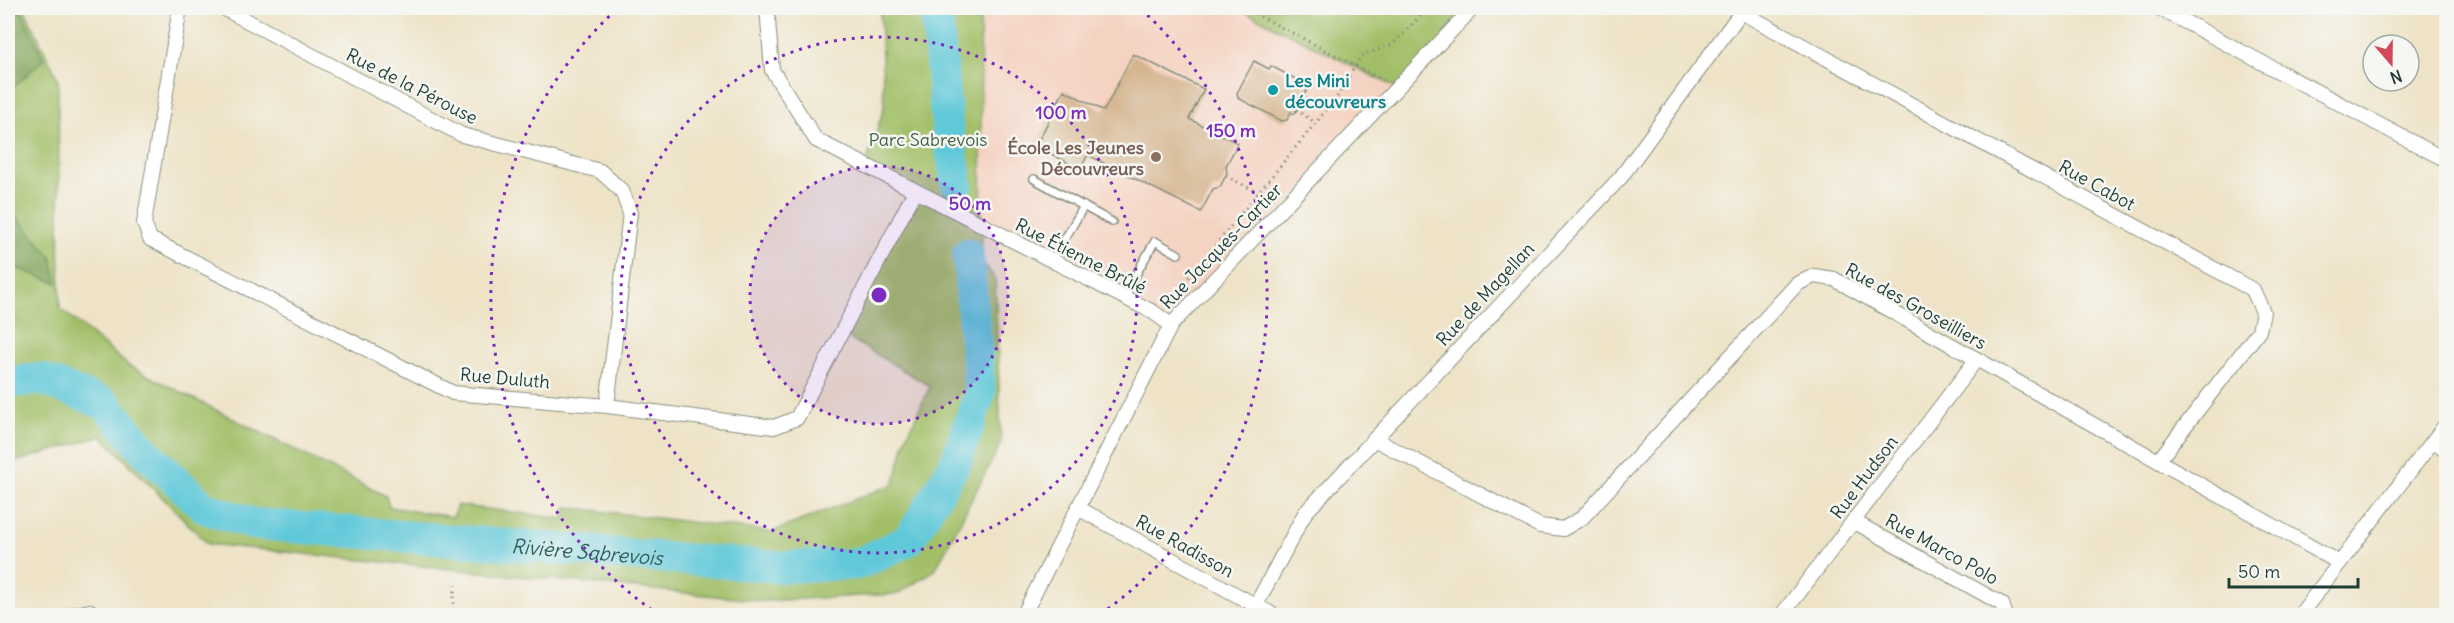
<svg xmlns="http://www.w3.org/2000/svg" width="2454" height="623" viewBox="0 0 2454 623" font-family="Delius,sans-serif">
<rect width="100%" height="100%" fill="#f6f6f2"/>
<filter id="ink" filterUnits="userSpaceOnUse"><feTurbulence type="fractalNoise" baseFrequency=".0167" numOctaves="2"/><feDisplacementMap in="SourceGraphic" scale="12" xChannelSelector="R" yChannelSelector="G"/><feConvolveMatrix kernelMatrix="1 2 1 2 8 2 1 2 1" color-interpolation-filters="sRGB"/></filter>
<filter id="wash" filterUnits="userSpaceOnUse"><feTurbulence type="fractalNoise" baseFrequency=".008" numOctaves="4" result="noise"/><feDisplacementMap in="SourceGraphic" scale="24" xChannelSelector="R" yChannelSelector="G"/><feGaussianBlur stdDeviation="1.35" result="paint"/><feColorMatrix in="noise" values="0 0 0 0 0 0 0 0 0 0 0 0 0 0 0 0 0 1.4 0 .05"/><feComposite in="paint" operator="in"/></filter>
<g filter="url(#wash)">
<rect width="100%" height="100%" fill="#eee3c7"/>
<path fill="#f5d3c2" d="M980,8H1238L1397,88L1171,325L981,226Z"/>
<path fill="#a2bf67" stroke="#607e4e" stroke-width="1.5" d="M8,8H24L58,79L60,308L129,366L386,496L389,507L453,517L457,505L564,519L567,507L772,532L894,484L906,438L930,386L842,334L915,192L866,164L884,108L880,8H980L982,261L995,279L1001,443L935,570L898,594L763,601L208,544L102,436L8,464Z
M1238,8H1473L1397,88Z"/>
<path fill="#81a65c" stroke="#507248" stroke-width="1.5" d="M8,10L21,11L44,59L8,92Z
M8,207L52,257L57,283L8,265Z"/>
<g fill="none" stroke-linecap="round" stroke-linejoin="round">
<g stroke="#5ec8d9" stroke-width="32">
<path d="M936,8L947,125L957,185"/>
<path id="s1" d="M8,382L41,379L105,404L145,451L205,508L254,524L781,567L858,564L909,540L955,464L980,393L968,254"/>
</g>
</g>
<g id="blocks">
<path fill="#d5b590" d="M1133,54L1204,89L1189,119L1238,143L1226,166L1227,173L1220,187L1213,189L1201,212L1088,155L1080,169L1036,146L1064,90L1104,111Z
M1254,61L1269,69L1271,66L1309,86L1294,114L1291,112L1287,120L1282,121L1238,98L1237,93Z"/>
</g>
</g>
<g filter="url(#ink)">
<use href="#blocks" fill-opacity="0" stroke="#86907e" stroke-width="1.5"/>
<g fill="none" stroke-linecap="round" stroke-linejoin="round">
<defs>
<path id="lane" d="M1034,179L1112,222
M1052,261L1084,206
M1123,297L1155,241L1178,254"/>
<path id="street" d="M180,8L144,223L150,239L453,393L607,406L774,427L797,418L915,191
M223,8L462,135L600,171L622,191L630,213L607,406
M767,8L772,70L816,140L1153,312L1171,325
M2159,8L2446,160
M1741,12L2253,290L2263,312L2259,331L2158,461
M1374,439L1540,526L1563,529L1582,518L1797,284L1814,276L1834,279L2338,562
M2434,440L2446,450
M1078,508L1275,616
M1853,521L2002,604L2006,616
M1256,605L1305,513L1621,177L1744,8
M66,616L90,611L99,616
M1023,616L1171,325L1473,8
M1781,616L1976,360
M2299,616L2446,424"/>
</defs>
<use href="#lane" stroke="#86907e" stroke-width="10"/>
<use href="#street" stroke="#86907e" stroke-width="16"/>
<path stroke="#86907e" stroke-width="3" stroke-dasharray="1.5 4.5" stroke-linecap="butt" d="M1244,8L1383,80
M1296,110L1316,123
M1226,176L1259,193
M1175,297V294L1337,97L1361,56L1393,44L1428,8
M453,616L455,583"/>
<use href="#lane" stroke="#fff" stroke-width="7"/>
<use href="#street" stroke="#fff" stroke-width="14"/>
</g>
</g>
<circle cx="879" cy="295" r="129" fill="#7b2cbf" fill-opacity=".12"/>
<g fill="none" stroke="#7b2cbf" stroke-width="3" stroke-dasharray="3 6">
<circle cx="879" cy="295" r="129"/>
<circle cx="879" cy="295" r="258"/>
<path d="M659 615A388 388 0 0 1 617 9M1141 9A388 388 0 0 1 1099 615"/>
</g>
<circle fill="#0f9aa8" stroke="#f6f6f2" stroke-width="2" cx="1273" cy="90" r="6"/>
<circle fill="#8d6e63" stroke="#f6f6f2" stroke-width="2" cx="1156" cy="157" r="6"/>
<g text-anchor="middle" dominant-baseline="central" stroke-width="5" stroke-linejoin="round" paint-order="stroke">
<g font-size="18" font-weight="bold" fill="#0d838f" stroke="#f6f6f2" text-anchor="start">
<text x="1285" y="80">Les Mini<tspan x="1285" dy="21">découvreurs</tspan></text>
</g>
<g font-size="18" fill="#1f3d34" stroke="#f6f6f2">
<text transform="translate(412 86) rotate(27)">Rue de la Pérouse</text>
<text transform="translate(2097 185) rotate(29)">Rue Cabot</text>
<text transform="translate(1221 246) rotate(-46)">Rue Jacques-Cartier</text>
<text transform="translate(1081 256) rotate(27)">Rue Étienne Brûlé</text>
<text transform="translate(1485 294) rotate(-47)">Rue de Magellan</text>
<text transform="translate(1916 306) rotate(29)">Rue des Groseilliers</text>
<text transform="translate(505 378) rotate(5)">Rue Duluth</text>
<text transform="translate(1864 477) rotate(-53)">Rue Hudson</text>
<text transform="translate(1185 546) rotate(29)">Rue Radisson</text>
<text transform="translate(1942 549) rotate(29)">Rue Marco Polo</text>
</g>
<g font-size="18" fill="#405e41" stroke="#f6f6f2">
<text x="928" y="139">Parc Sabrevois</text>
</g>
<g font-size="18" font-weight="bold" fill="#785e54" stroke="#f6f6f2" text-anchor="end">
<text x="1144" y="147">École Les Jeunes<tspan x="1144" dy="21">Découvreurs</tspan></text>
</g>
<g font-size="20" font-style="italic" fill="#2f605d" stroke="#f6f6f2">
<text stroke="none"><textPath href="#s1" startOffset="632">Rivière Sabrevois</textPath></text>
</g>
</g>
<circle cx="879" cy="295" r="9" fill="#7b2cbf" stroke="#f6f6f2" stroke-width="3"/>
<g font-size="18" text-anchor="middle" font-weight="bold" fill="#7b2cbf" stroke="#f6f6f2" stroke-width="5" stroke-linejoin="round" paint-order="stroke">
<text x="1061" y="119">100 m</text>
<text x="1231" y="137">150 m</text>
<text x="970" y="210">50 m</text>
</g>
<rect width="2454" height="623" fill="none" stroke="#f6f6f2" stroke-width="30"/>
<g transform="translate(2391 63) rotate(160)"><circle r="28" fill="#f6f6f2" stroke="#a0aca6" stroke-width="1.5"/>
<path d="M0-4.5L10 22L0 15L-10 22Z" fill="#d1495b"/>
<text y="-9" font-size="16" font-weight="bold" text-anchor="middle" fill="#1f3d34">N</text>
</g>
<path d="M2229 578v9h129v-9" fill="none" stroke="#1f3d34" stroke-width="3"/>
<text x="2238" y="578" font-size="18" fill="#1f3d34" stroke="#f6f6f2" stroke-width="4.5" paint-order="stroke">50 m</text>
</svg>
